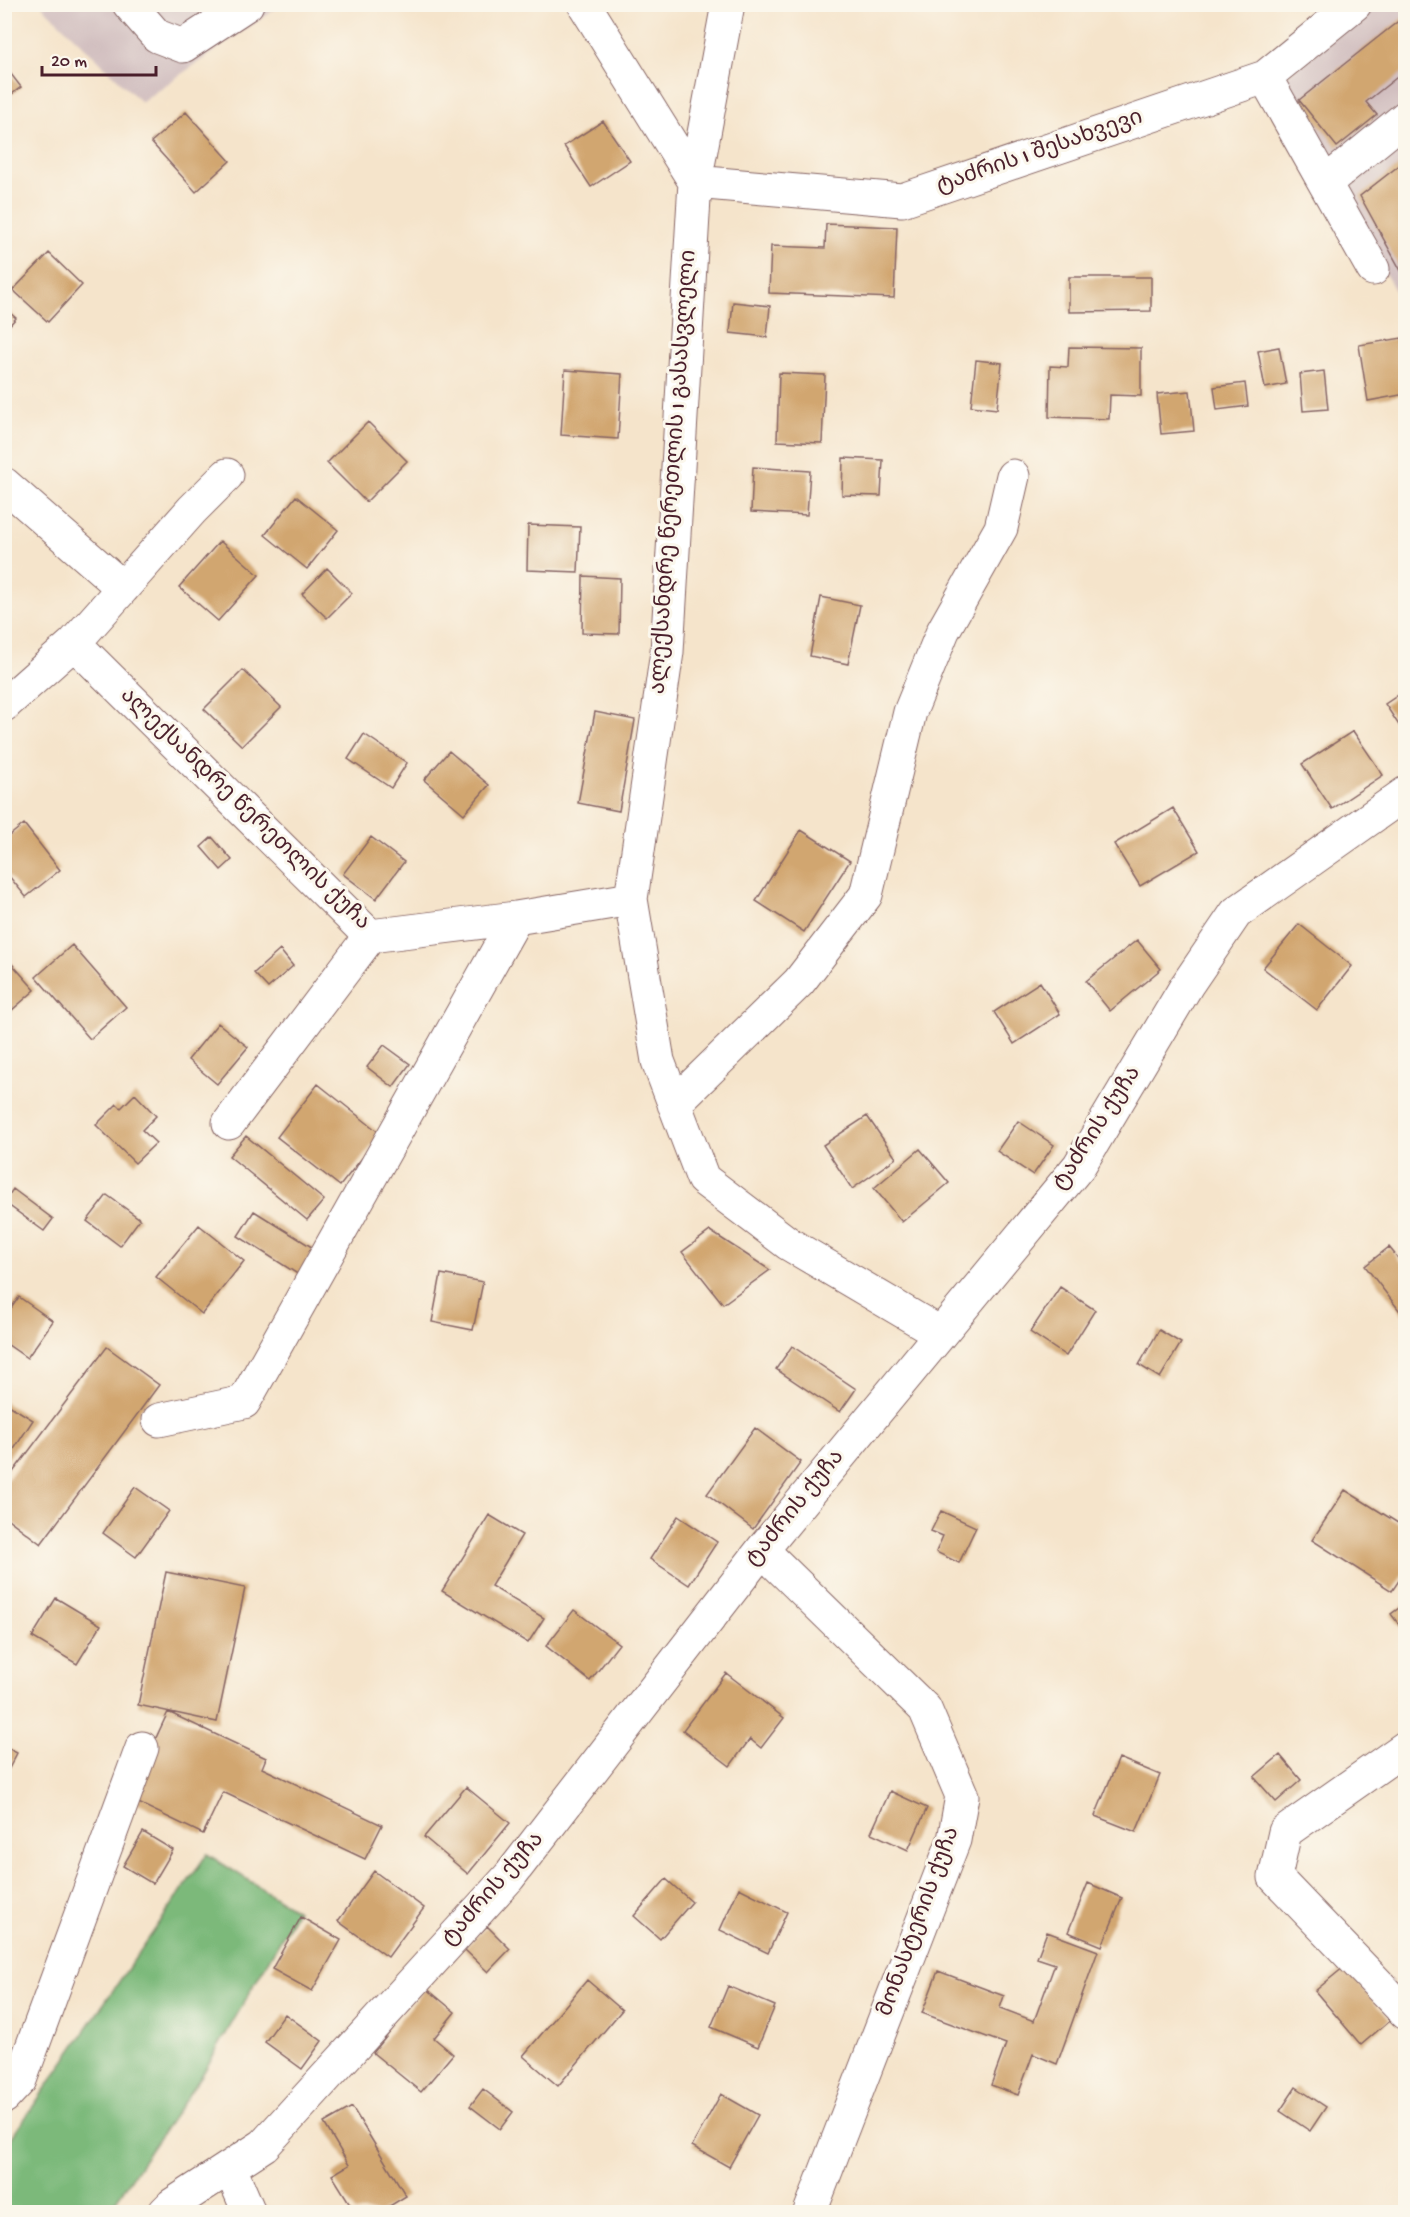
<svg xmlns="http://www.w3.org/2000/svg" width="1410" height="2217" viewBox="0 0 1410 2217" font-family="'Gochi Hand','Noto Sans Georgian',sans-serif">
<rect width="100%" height="100%" fill="#fbf7ec"/>
<filter id="ink" filterUnits="userSpaceOnUse"><feTurbulence type="fractalNoise" baseFrequency=".0167" numOctaves="2"/><feDisplacementMap in="SourceGraphic" scale="12" xChannelSelector="R" yChannelSelector="G"/><feConvolveMatrix kernelMatrix="1 2 1 2 8 2 1 2 1" color-interpolation-filters="sRGB"/></filter>
<filter id="wash" filterUnits="userSpaceOnUse"><feTurbulence type="fractalNoise" baseFrequency=".008" numOctaves="4" result="noise"/><feDisplacementMap in="SourceGraphic" scale="24" xChannelSelector="R" yChannelSelector="G"/><feGaussianBlur stdDeviation="1.35" result="paint"/><feColorMatrix in="noise" values="0 0 0 0 0 0 0 0 0 0 0 0 0 0 0 0 0 1.4 0 .05"/><feComposite in="paint" operator="in"/></filter>
<g filter="url(#wash)">
<rect width="100%" height="100%" fill="#f5e4cb"/>
<path fill="#d2bfc0" d="M41,5H281L141,102Z
M1373,5H1405V307L1274,86Z"/>
<path fill="#7bb97a" stroke="#626c52" stroke-width="1.5" d="M207,1854L297,1911L202,2075L108,2212H5V2147Z"/>
<g id="blocks">
<path fill="#d1a670" d="M1406,15V70L1366,102L1377,115L1337,147L1299,100Z
M4,65L21,87L4,100Z
M186,112L230,161L196,192L151,142Z
M603,121L630,161L591,187L564,146Z
M1406,160V280L1360,196Z
M826,224L897,227L894,298L769,293L771,246L825,248Z
M49,253L82,285L48,322L13,290Z
M1069,277H1151V311L1069,312Z
M733,302L770,306L767,337L730,333Z
M4,308L16,318L4,331Z
M1402,338L1406,359V394L1368,401L1359,345Z
M1069,347L1141,348V396L1110,395L1109,419L1049,417L1050,366L1068,367Z
M1279,347L1286,384L1265,388L1258,351Z
M976,360L1002,363L997,409L971,406Z
M565,370L622,374L618,439L561,435Z
M1324,371L1328,409L1303,411L1300,374Z
M779,373L825,375L822,443L777,441Z
M1245,383L1248,406L1217,410L1214,387Z
M1190,391L1194,431L1161,434L1157,394Z
M368,422L407,461L366,502L327,463Z
M843,458L883,460L881,496L842,495Z
M753,467L810,471L807,515L751,512Z
M296,496L338,530L307,569L265,535Z
M528,525L580,527L578,572L527,570Z
M220,541L259,575L218,621L179,587Z
M327,568L352,593L327,618L302,594Z
M583,576L620,578L619,634L582,633Z
M821,597L860,605L848,664L810,656Z
M243,670L281,707L242,746L204,709Z
M1406,690V736L1385,704Z
M595,712L635,720L619,811L578,803Z
M1353,731L1383,775L1332,809L1302,764Z
M364,734L407,763L391,788L348,759Z
M449,751L489,785L464,814L424,780Z
M1173,808L1199,851L1140,886L1114,844Z
M24,824L60,870L26,897L4,870V840Z
M801,830L850,861L804,932L756,901Z
M212,837L232,860L221,870L201,847Z
M371,837L404,862L376,899L343,874Z
M1299,924L1352,966L1317,1010L1263,968Z
M1137,940L1161,969L1110,1011L1086,981Z
M72,945L126,1007L90,1039L36,977Z
M280,950L293,966L268,988L254,973Z
M4,955L35,990L4,1017Z
M1040,982L1060,1014L1014,1044L994,1012Z
M218,1023L248,1047L217,1084L188,1060Z
M384,1045L410,1064L393,1087L367,1067Z
M318,1084L381,1134L340,1186L277,1137Z
M135,1094L156,1116L142,1130L156,1143L135,1163L96,1125L117,1104L121,1108Z
M867,1116L896,1158L852,1189L823,1145Z
M1018,1121L1054,1145L1033,1175L997,1151Z
M246,1136L324,1200L307,1220L229,1156Z
M920,1149L949,1183L902,1222L874,1188Z
M13,1189L53,1219L44,1231L4,1202Z
M107,1195L140,1219L120,1246L87,1221Z
M254,1211L315,1249L299,1275L238,1236Z
M199,1225L244,1261L202,1314L156,1277Z
M710,1231L770,1270L723,1304L682,1252Z
M1389,1247L1406,1268V1319L1365,1266Z
M441,1274L483,1282L473,1330L432,1322Z
M1060,1287L1095,1310L1066,1356L1030,1332Z
M19,1297L53,1321L27,1358L4,1342V1318Z
M1159,1330L1181,1343L1160,1378L1139,1365Z
M792,1346L856,1389L840,1412L776,1369Z
M107,1347L159,1385L41,1544L4,1516V1484Z
M4,1402L33,1420L7,1460L4,1458Z
M755,1428L801,1462L753,1529L707,1494Z
M135,1487L169,1511L136,1557L103,1533Z
M1345,1490L1406,1528V1570L1392,1591L1312,1540Z
M941,1511L976,1527L959,1563L936,1552L943,1536L931,1531Z
M489,1515L522,1535L491,1586L544,1618L528,1643L442,1591Z
M678,1516L717,1542L689,1585L650,1559Z
M166,1572L245,1588L217,1722L138,1705Z
M56,1598L101,1625L77,1664L32,1637Z
M1406,1603V1634L1391,1614Z
M574,1610L619,1644L590,1681L546,1646Z
M726,1673L784,1718L761,1748L750,1739L730,1766L683,1730Z
M168,1712L266,1758L262,1768L382,1825L365,1859L223,1792L203,1834L128,1798Z
M4,1746L17,1753L4,1778Z
M1280,1755L1301,1780L1276,1802L1254,1777Z
M1119,1758L1160,1775L1136,1832L1095,1816Z
M466,1787L510,1823L468,1874L424,1837Z
M890,1791L927,1808L908,1850L871,1833Z
M143,1832L173,1850L153,1884L123,1866Z
M374,1871L424,1908L388,1957L338,1921Z
M666,1879L692,1902L660,1939L634,1916Z
M1088,1883L1122,1898L1102,1946L1068,1932Z
M739,1888L787,1912L768,1953L720,1930Z
M301,1917L341,1940L312,1991L272,1969Z
M487,1926L510,1949L488,1972L464,1949Z
M1047,1932L1098,1951L1057,2064L1033,2054L1018,2095L991,2085L1006,2044L922,2013L938,1971L1004,1996L1000,2008L1034,2021L1055,1964L1037,1958Z
M1344,1967L1390,2020L1361,2045L1315,1991Z
M587,1980L622,2010L558,2086L523,2056Z
M728,1986L775,2006L758,2047L711,2027Z
M426,1988L455,2012L434,2038L453,2054L421,2092L373,2053Z
M285,2014L322,2041L302,2069L265,2042Z
M1296,2087L1326,2107L1310,2131L1280,2111Z
M483,2089L513,2112L500,2129L470,2106Z
M721,2094L758,2115L729,2167L692,2146Z
M352,2107L406,2196L380,2212H355L332,2175L349,2165L324,2123Z"/>
</g>
</g>
<g filter="url(#ink)">
<use href="#blocks" fill-opacity="0" stroke="#866463" stroke-width="1.5"/>
<g fill="none" stroke-linecap="round" stroke-linejoin="round">
<defs>
<path id="minor" d="M129,4L157,36L183,46L247,4
M584,4L695,182
M728,4L695,182L667,652L631,899L658,1061L703,1179L789,1244L940,1333
M1265,77L1373,269
M695,182L902,200L1265,77L1355,4
M1325,183L1406,117
M4,484L123,588
M74,643L192,510L227,475
M4,705L74,643L370,936L516,918L631,899
M674,1104L799,982L866,895L910,712L943,631L1001,528L1013,476
M229,1123L370,936
M159,1420L244,1402L516,918
M762,1550L925,1709L962,1796L954,1840L810,2212
M1406,1747L1285,1832L1275,1877L1406,2013
M4,2097L20,2080L142,1748
M230,2168L249,2212
M165,2212L172,2205L264,2145L509,1877L762,1550L1079,1166L1187,985L1236,913L1406,793"/>
</defs>
<use href="#minor" stroke="#866463" stroke-width="35"/>
<use href="#minor" stroke="#fff" stroke-width="33"/>
</g>
</g>
<g text-anchor="middle" dominant-baseline="central" stroke-width="6" stroke-linejoin="round" paint-order="stroke">
<g font-size="22" fill="#4a1f2b" stroke="#fbf7ec">
<text transform="translate(1040 153) rotate(-19)">ტაძრის I შესახვევი</text>
<text transform="translate(675 472) rotate(-86)">ალექსანდრე წერეთლის I გასასვლელი</text>
<text transform="translate(244 810) rotate(44)">ალექსანდრე წერეთლის ქუჩა</text>
<text transform="translate(1098 1129) rotate(-57)">ტაძრის ქუჩა</text>
<text transform="translate(796 1509) rotate(-51)">ტაძრის ქუჩა</text>
<text transform="translate(494 1890) rotate(-49)">ტაძრის ქუჩა</text>
<text transform="translate(920 1922) rotate(-70)">მონასტერის ქუჩა</text>
</g>
</g>
<rect width="1410" height="2217" fill="none" stroke="#fbf7ec" stroke-width="24"/>
<path d="M42 66v9h114v-9" fill="none" stroke="#4a1f2b" stroke-width="3"/>
<text x="51" y="66" font-size="18" fill="#4a1f2b" stroke="#fbf7ec" stroke-width="4.5" paint-order="stroke">20 m</text>
</svg>
